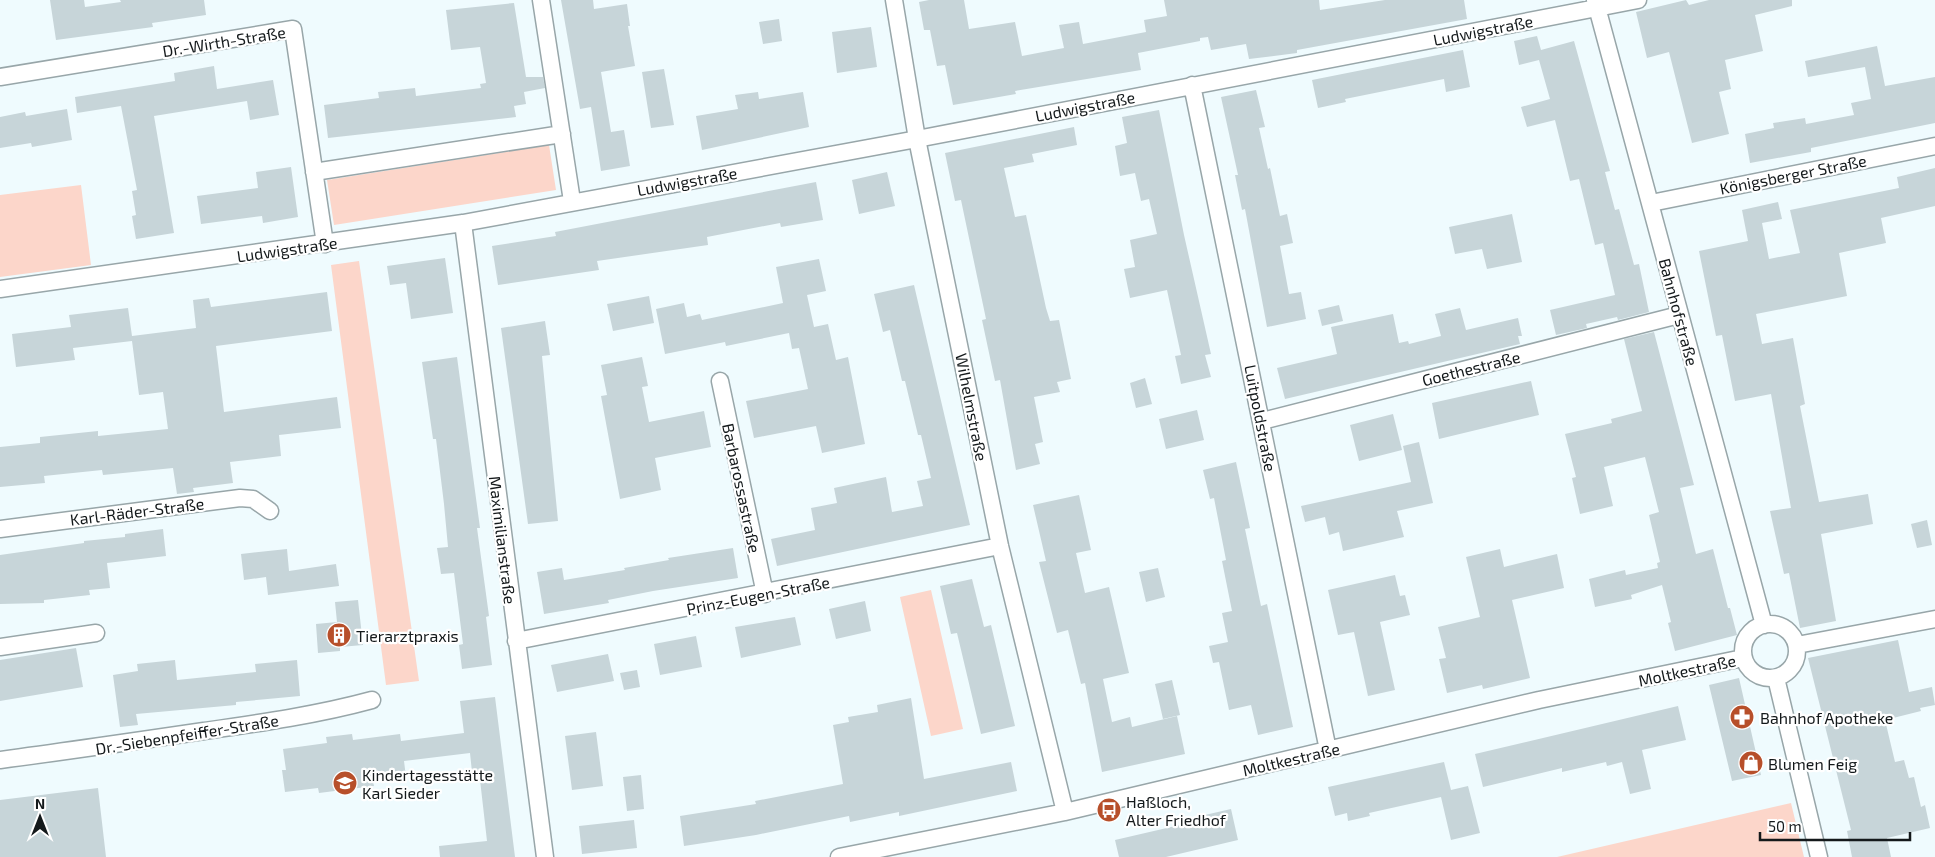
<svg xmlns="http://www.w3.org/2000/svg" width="1935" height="857" viewBox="0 0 1935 857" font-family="'Exo 2',sans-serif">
<rect width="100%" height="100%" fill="#effbfe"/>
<path fill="#fcd6ca" d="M549,145L556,190L334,225L327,180Z
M81,185L91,265L0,277V195Z
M359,261L419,681L386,685L331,265Z
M931,590L963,729L931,736L900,597Z
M1791,803L1804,857H1557Z"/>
<path fill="#c7d5d9" d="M50,0H84L85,7L121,2L120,0H204L206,15L152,23L153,27L56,40Z
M561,0H593L594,9L627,4L630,26H628L635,66L601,72L611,132L624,130L630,166L601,171L591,107L580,109Z
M929,0H964L969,29L1015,22L1022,56L1064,48L1059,25L1079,22L1083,44L1146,32L1144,20L1167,16L1164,0H1319L1320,10L1385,0H1464L1467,19L1297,50V53L1249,59L1246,44L1211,50L1208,37L1200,38V41L1138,53L1141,70L1015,91L1016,94L953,105L945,65L937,66L930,30H924L919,2Z
M1686,0L1689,5L1709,0H1792V6L1755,15L1763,51L1725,60L1731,89L1719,92L1729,134L1692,143L1669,52L1647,58L1636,12Z
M514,3L526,77H543L545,88L524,92L526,104L514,106L516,117L328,138L324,105L379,98L378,92L415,88L416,96L481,88L480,84L486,83L480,47L451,50L446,10Z
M779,19L782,41L763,44L759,22Z
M871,27L877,67L837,73L832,32Z
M1537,36L1541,50L1574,41L1610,171L1605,172L1615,210L1619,209L1634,265L1639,264L1649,312L1618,320L1617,317L1586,324L1587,328L1556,335L1550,310L1615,295L1603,243L1595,245L1579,179L1570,181L1555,120L1527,127L1521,107L1550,99L1539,60L1519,65L1514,41Z
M1877,46L1885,86L1935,77V123L1811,148V152L1750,163L1745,134L1774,128L1773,123L1805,118L1806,124L1854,115L1851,103L1871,99L1865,67L1808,77L1805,61Z
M1463,50L1470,87L1446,92L1444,79L1345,99L1346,102L1318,108L1312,80Z
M214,66L217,89L273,80L279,115L250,120L247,101L154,116L174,233L136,239L132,216L136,215L132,191L137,190L121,106L77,113L75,97L175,81L174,73Z
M664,69L674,125L651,128L642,72Z
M1256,90L1265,127L1259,128L1268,169L1270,168L1280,216L1287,214L1293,243L1280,246L1289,294L1301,292L1306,319L1267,327L1245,209L1242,210L1235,175H1238L1221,97Z
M758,92L759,99L803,92L809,127L702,150L696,116L738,109L735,95Z
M67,109L72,140L32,147L31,143L0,148V117L25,112L26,116Z
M1159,110L1184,235L1211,354L1205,355L1211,377L1181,384L1175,356L1181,355L1167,290L1130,298L1124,269L1135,267L1130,240L1157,234L1149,199L1141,201L1135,173L1120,176L1115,146L1127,143L1122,117Z
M1074,127L1077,145L1032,154L1034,162L1004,168L1015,217L1026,215L1046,308L1050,321L1059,320L1071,379L1057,382L1060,392L1034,397L1043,442L1035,444L1040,464L1016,470L1000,380L995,381L982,320L986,319L961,200L955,201L945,153Z
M291,167L298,217L263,223L262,216L201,224L197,196L258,188L256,172Z
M1935,168V206L1881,218L1886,243L1839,253L1847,296L1756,314L1762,344L1793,338L1805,404L1800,406L1819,502L1868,494L1873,524L1821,534L1836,621L1800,628L1789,573L1784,574L1770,511L1791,508L1771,394L1735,401L1722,335L1716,336L1699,251L1748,241L1742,210L1778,202L1782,219L1762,223L1769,259L1800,253L1790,210L1899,188L1897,177Z
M887,172L895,206L859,214L852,180Z
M816,182L823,220L781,227L780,223L707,237L708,245L597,261L599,270L498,285L492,246L556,236L555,232Z
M1512,214L1522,262L1487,269L1482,249L1455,254L1449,227Z
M445,258L453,313L411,319L406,283L390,285L387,266Z
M819,259L826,291L807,295L814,327L828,324L836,360L848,357L865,444L822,453L816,426L754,438L746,401L808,389L799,348L792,349L789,333L726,346L725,342L665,354L656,309L684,303L687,317L700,314L702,320L783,303L776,267Z
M914,285L970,525L777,566L771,539L815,530L811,508L837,503L834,488L886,477L892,512L923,506L917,481L931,478L921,435H918L905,381H902L890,330L883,332L874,294Z
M327,292L332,331L216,346L224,412L337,397L341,428L279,435L281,456L230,462L233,483L193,488L194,492L177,494L173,468L103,475L102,470L44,476L45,483L0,487V447L40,443V437L98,431V436L168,429L163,392L139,395L132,341L73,348L75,360L16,367L12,334L71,327L69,315L128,308L132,336L196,328L193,300L209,298L211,307Z
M649,296L654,323L613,331L607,304Z
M1339,305L1343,321L1322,326L1318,310Z
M1460,308L1466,330L1518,318L1522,336H1518L1520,344L1285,399L1277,368L1337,354L1331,327L1393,314L1399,343L1408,341L1409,344L1441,336L1435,314Z
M545,321L550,355L542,356L558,521L528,524L501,328Z
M1654,332L1694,485L1680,488L1696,554L1713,549L1728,608H1730L1737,635L1675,651L1668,623L1671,622L1662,585L1631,595L1632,599L1595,607L1589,579L1625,570L1626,575L1658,568L1657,563L1660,562L1649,515L1659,512L1645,457L1604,467L1613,506L1580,514L1572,478L1576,477L1565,434L1612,423L1611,419L1642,411L1624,339Z
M457,357L480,528H477L489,616L486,617L492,665L462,669L459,645L463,644L454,573L441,574L437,548L448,547L444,504L436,439H433L422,362Z
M642,357L648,386L642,387L649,422L704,411L711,447L655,458L661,490L620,499L601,396L607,395L601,365Z
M1145,378L1152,404L1136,408L1130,383Z
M1531,381L1539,415L1439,439L1432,403Z
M1197,410L1204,440L1166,449L1159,419Z
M1393,414L1402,450L1359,461L1350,425Z
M1419,442L1433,503L1397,511L1404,537L1343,551L1339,532L1329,535L1325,517L1305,522L1301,506L1411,482L1403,446Z
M1236,462L1250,528L1245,529L1261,606L1267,604L1293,727L1258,735L1251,705L1229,710L1219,662L1213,663L1209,646L1228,642L1222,613L1232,611L1222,561L1226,560L1214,498L1210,499L1203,470Z
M1079,495L1091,550L1076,553L1085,593L1109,587L1129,673L1103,679L1112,722L1130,717L1132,727L1177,716L1185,754L1102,772L1085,683L1081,684L1068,630L1057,633L1039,562L1046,561L1033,505Z
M1927,520L1932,545L1917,548L1911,524Z
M163,529L166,556L107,563L110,588L89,590L90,595L44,600V603L0,604V555L84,543V541L125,537V534Z
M733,548L738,578L653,591L608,600L609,603L544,614L537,572L562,568L564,580L625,570L624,568L669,560L668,558Z
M287,549L289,571L336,564L339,586L268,595L266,577L244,580L241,554Z
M1500,549L1504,567L1557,554L1564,588L1512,600L1530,678L1483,689L1482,685L1447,693L1439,659L1446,658L1438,627L1480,617L1466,557Z
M1158,568L1165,597L1146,602L1139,572Z
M1395,575L1400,596L1405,595L1410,615L1380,622L1395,690L1368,696L1354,632L1338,635L1328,590Z
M972,579L984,627L991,625L1015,726L981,734L957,633L951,634L940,586Z
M358,600L363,645L340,647V651L318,653L316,624L337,622L335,602Z
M865,601L871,631L836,639L829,609Z
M795,617L801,645L741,658L735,627Z
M696,636L702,667L660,675L654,644Z
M1898,640L1909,692L1932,687L1935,705L1920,708L1921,711L1885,720L1895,762L1904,760L1909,778L1914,777L1921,807L1925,805L1930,828L1887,838L1891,857H1852L1847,831L1851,830L1808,658Z
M76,648L83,687L0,701V660Z
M608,654L614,681L557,692L551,665Z
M175,660L177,680L256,672L255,664L297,660L300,696L236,702V705L136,714L138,725L120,727L113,675L138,671L137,664Z
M637,670L640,687L624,690L620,673Z
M1739,678L1761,775L1732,781L1709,685Z
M1172,680L1180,715L1163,719L1155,684Z
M495,697L515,857H440L439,846L487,841L479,771L472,772L470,753L404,761L406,777L373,781L374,786L319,793L318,788L285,792L282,770H286L283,749L327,743L326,737L352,734L353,740L400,734L401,741L464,733L460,701Z
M911,698L924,779L1011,762L1017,791L899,816V812L850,822L849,816L756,835L684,846L680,816L756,804L755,801L843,784L833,725L849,722L848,717L878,712L877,705Z
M1678,706L1686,740L1642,750L1651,789L1630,794L1622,762L1607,766L1606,762L1562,772V768L1483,787L1475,754Z
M596,732L603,786L572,790L565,736Z
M1444,762L1451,790L1468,786L1480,833L1451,840L1441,797L1369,813L1370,816L1348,821L1347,813L1335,816L1328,787Z
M641,775L644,809L627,811L623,777Z
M98,788L106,857H0V800Z
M1231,809L1238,840L1166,857H1119L1115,840L1184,824L1183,820Z
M634,820L637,848L582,854L579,826Z"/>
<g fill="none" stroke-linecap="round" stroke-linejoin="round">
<defs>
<path id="street" d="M541,0L572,201
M894,0L917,139L1000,546L1065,812
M1595,0L1764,625
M0,77L293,29L325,244
M1192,85L1328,750
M314,172L562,134
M1651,203L1935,146
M463,223L545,857
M0,289L463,223L917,139L1638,0
M720,381L765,594
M1262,421L1679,315
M0,529L240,498L253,499L270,511
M1743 651a27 27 0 1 1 54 0a27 27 0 1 1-54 0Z
M516,641L1000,546
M1797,645L1935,619
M0,647L96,633
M1776,678L1819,857
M0,760C68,751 136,741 204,731C260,723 317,715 372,700
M839,857L1065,812L1539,700L1743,658"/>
</defs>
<use href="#street" stroke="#98a6a9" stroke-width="19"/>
<use href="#street" stroke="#fff" stroke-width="16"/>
</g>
<defs>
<symbol id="building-disc" viewBox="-11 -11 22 22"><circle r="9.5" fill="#b74f2a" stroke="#fff"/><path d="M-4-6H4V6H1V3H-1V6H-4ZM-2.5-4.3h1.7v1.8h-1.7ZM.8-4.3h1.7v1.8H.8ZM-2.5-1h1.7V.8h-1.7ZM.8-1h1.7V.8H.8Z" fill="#fff"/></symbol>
<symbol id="pharmacy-disc" viewBox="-11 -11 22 22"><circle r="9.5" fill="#b74f2a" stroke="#fff"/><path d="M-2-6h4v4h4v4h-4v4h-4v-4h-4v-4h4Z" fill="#fff"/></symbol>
<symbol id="shop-disc" viewBox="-11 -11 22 22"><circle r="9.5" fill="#b74f2a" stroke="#fff"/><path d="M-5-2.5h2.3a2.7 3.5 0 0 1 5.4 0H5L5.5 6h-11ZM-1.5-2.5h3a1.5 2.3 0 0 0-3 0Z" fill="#fff"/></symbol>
<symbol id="school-disc" viewBox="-11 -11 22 22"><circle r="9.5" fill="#b74f2a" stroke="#fff"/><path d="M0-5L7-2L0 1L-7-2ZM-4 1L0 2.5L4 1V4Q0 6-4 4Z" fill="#fff"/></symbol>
<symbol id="bus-disc" viewBox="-11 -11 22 22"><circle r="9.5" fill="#b74f2a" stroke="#fff"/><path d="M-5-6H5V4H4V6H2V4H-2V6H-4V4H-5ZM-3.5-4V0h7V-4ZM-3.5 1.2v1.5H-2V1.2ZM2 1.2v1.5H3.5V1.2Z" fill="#fff"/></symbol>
</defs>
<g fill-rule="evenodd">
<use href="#building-disc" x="325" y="621" width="28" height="28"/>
<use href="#pharmacy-disc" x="1728" y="703" width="28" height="28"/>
<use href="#shop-disc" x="1737" y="749" width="28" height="28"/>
<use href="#school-disc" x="331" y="769" width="28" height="28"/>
<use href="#bus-disc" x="1095" y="796" width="28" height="28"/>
</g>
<g text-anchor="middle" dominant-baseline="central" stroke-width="4.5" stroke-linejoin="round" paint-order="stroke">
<g font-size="16" fill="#14191b" stroke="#fff">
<text transform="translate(1483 30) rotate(-11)">Ludwigstraße</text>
<text transform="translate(224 41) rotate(-9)">Dr.-Wirth-Straße</text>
<text transform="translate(1085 106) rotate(-11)">Ludwigstraße</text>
<text transform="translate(1793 174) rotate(-11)">Königsberger Straße</text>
<text transform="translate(687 181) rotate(-10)">Ludwigstraße</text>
<text transform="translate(287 249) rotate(-8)">Ludwigstraße</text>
<text transform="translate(1679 312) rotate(75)">Bahnhofstraße</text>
<text transform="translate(1471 368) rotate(-14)">Goethestraße</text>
<text transform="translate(972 407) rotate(79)">Wilhelmstraße</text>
<text transform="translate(1261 418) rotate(79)">Luitpoldstraße</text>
<text transform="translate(742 488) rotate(78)">Barbarossastraße</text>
<text transform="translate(137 511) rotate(-7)">Karl-Räder-Straße</text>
<text transform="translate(503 540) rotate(83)">Maximilianstraße</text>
<text transform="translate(758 595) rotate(-11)">Prinz-Eugen-Straße</text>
<text transform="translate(1687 670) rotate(-12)">Moltkestraße</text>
<text transform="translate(187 734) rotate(-9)">Dr.-Siebenpfeiffer-Straße</text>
<text transform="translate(1291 759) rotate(-13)">Moltkestraße</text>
</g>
<g font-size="16" fill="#14191b" stroke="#fff" text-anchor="start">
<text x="356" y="635">Tierarztpraxis</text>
<text x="1760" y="717">Bahnhof Apotheke</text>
<text x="1768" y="763">Blumen Feig</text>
<text x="362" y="774">Kindertagesstätte<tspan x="362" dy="18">Karl Sieder</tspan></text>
<text x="1126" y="801">Haßloch,<tspan x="1126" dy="18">Alter Friedhof</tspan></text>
</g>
</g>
<g transform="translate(40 817)" stroke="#ffffff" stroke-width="4" paint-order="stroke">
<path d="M0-4L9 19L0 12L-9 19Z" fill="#14191b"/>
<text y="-8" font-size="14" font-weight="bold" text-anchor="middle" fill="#14191b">N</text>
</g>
<path d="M1760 832v8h150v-8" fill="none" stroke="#14191b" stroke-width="2.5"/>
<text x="1768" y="832" font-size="15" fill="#14191b" stroke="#ffffff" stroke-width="4" paint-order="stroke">50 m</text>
</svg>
